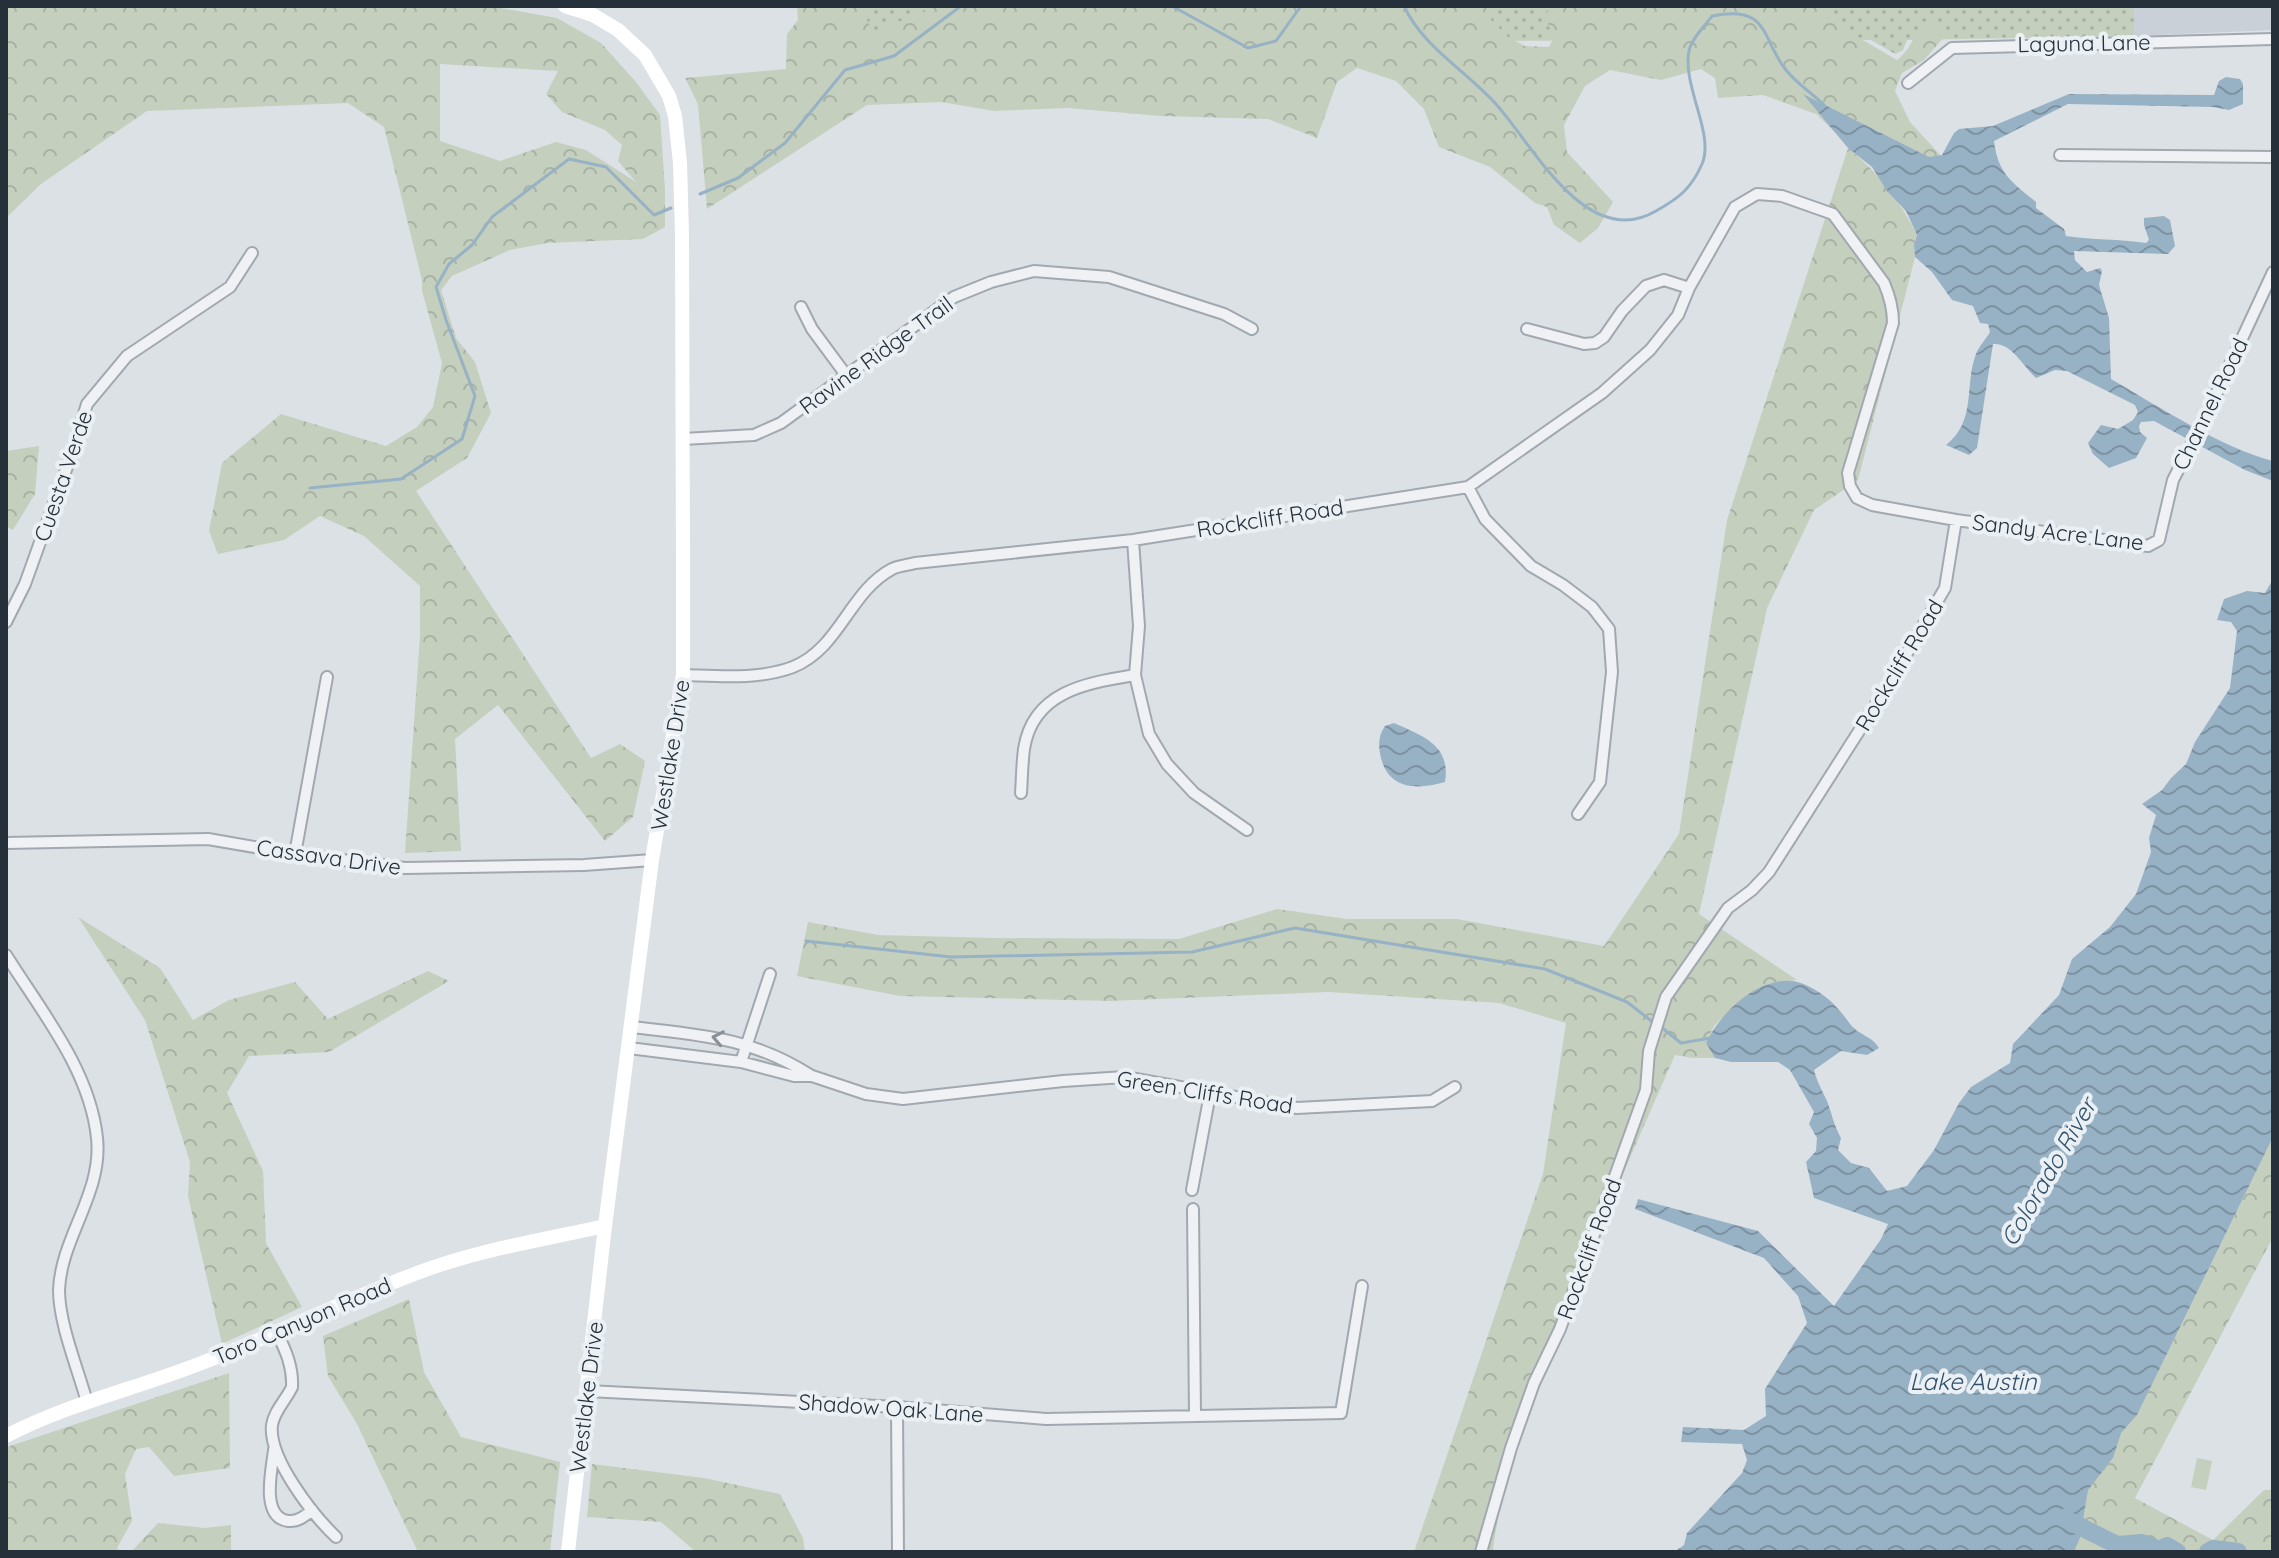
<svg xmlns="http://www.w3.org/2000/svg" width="2279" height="1558" viewBox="0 0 2279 1558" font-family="Quicksand,sans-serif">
<defs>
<pattern id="grass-dots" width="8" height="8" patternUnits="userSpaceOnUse" patternTransform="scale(2)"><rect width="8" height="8" fill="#c4cfbe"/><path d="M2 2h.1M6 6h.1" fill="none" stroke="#a8b2a4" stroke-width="1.8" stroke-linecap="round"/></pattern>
<pattern id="forest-crowns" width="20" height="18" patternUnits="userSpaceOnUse" patternTransform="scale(2)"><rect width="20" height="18" fill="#c4cfbe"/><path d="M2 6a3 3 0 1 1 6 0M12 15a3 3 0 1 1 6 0" fill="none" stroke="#a8b2a4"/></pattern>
<pattern id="water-waves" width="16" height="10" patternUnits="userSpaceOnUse" patternTransform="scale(2)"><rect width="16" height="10" fill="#98b2c5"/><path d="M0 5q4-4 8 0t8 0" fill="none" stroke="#7c91a1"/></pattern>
</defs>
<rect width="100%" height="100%" fill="#dce1e6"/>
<path fill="#cad0d7" d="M2134,6H2273V30L2134,36Z"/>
<path fill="url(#grass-dots)" d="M849,6H2134V36L1907,40L1903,50L1895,54L1871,40L866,42Z"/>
<path fill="url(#forest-crowns)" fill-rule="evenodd" d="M6,6H489L557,18L601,43L636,82L660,115L665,190V227L643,239L547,243L510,250L452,276L441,290L456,338L475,362L491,413L467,458L416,491L591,758L620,744L645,761L633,817L605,841L498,705L455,739L461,851L405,853L420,636V586L364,536L320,516L284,540L218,554L209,531L222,463L281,414L386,446L417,427L433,407L442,363L422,291V280L384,127L348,103L147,111L41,184L6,218ZM440,64L558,71L546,94L562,112L605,130L622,145L618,161L636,182L586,150L556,142L500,161L440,141Z
M797,6H870L867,21L875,32L935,6H1488L1490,19L1508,37L1525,46L1549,47L1554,37L1545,17L1549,9L1562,6H1819L1832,22L1897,60C1913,48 1914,30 1928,19L1938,24L1946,35L1924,60L1902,73L1895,91L1910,122L1943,158L1930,172L1844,141L1816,114L1763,95L1718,98L1715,78L1701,69L1661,80L1610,70L1585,86L1564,125L1567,152L1613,202L1598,228L1580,243L1554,225L1547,207L1535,203L1490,167L1439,147L1424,109L1396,81L1357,68L1337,82L1317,138L1268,119L1161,116L1068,108L994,111L941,102L867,105L707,209L698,104L685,78L786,69L787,34L798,20Z
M1848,148C1877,171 1901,202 1917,235L1914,245L1915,257L1858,480L1814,510L1767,608L1699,914L1797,980L1770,983L1721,1019L1714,1026L1706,1043L1715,1058H1693L1675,1055L1611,1201L1569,1318L1523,1427L1500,1506L1493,1548L1495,1552H1414L1543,1174L1566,1023L1499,1003L1328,992L1109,1001L900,996L797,976L808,922L878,935L994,938L1179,939L1277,909L1347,919H1457L1604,946L1679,834L1727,520Z
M39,446L35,494L13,530L6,526V451Z
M78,917L160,968L193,1020L229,1000L295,982L328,1019L428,971L449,981L329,1052L249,1056L227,1093L263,1171L266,1243L302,1307L222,1344L188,1196L190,1162L145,1020Z
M2273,1137V1237L2135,1498L2213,1540L2264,1490H2273V1552H2074L2080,1538L2087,1490L2113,1458L2120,1433L2137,1415Z
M409,1299L424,1372L461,1437L560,1462L550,1552H418L357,1424L328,1376L323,1336Z
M229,1373L230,1468L174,1476L149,1447L136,1449L125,1474L132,1521L117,1548L121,1552H6V1449L10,1446Z
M592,1464L704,1478L780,1494L803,1538L805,1552H696L661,1522L587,1517Z
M158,1523L205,1528L231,1525V1552H131Z"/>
<path fill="#c4cfbe" d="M2197,1458L2212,1461L2206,1490L2191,1487Z"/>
<path fill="url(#water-waves)" d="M2226,77L2240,79L2243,84V104L2229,110L2213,107L2068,104L1994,141C1998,174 2012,182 2036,202V208L2064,229L2066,236C2093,240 2119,239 2146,243L2149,240L2144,225V218L2164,216L2170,220L2175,246L2168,254L2074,251L2075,260L2087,272L2100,268L2102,271L2099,285L2109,318L2111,379C2158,406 2222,448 2273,461V481L2245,470L2154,421L2141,422L2139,426L2140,432L2147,438L2136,458L2109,468L2093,454L2088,443L2101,425L2118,429L2133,420L2138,412L2135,405L2067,371L2055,370L2036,378C2023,366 2011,342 1993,344L1977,448L1969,455L1946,445C1977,421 1964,385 1976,354C1979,346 1986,339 1990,332L1988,324L1980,323L1973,306L1952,300L1932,272L1915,257L1914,245L1917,235L1906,211L1887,191L1872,167L1848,148L1803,94L1929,157L1942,155L1954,133L1959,129L1993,126L2069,94L2214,95L2219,81Z
M2273,579V1137L2137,1415L2121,1433L2113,1458L2088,1490L2080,1538L2074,1552H1674L1684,1545L1687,1533L1742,1473L1747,1460L1742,1444L1681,1442L1683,1427L1744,1430L1766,1416L1765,1389L1807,1323L1798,1296L1764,1258L1635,1209L1638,1199L1758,1231L1834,1306L1881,1239L1888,1224L1814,1198L1806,1162L1816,1151L1817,1138L1809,1124L1814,1112L1790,1070L1778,1062H1731L1715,1058L1706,1043C1722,1009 1770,964 1810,987C1820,992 1832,1001 1839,1010C1845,1016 1849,1024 1855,1029C1865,1037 1872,1037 1879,1048L1867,1055L1841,1051L1814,1070C1817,1082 1822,1090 1827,1101C1832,1114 1834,1126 1841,1138L1838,1150L1851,1163L1869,1168L1887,1191L1907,1186L1934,1150L1959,1103L1971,1087L2010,1063L2013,1044L2059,995L2072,959L2110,927L2136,894L2151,852L2149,838L2156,815L2142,804L2162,790L2171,778L2186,764L2195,742L2230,688L2237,631L2231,622L2217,620L2224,599L2247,591L2265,593Z
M1394,723C1423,736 1451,745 1445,782C1418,790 1389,790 1381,758C1378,746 1378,736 1385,726Z"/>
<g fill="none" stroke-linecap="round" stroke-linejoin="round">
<path stroke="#98b2c5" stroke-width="3" d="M1172,6L1248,48L1276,41L1301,6
M1404,6C1423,47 1465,70 1495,103C1532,143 1586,252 1656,211C1679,198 1691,189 1702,164C1715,134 1682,86 1689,51C1691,39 1705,26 1712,16C1770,4 1761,39 1786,70C1796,83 1812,93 1824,105
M700,194L738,178L785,143L845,70L894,56L961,6
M310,488L401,479L462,439L475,396L446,320L436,287L449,264L472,245L492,217L569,159L606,167L654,215L671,208
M806,941L951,957L1192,952L1295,928L1545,969L1627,1002L1654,1023
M1661,1027L1681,1043L1711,1038"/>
<path stroke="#98b2c5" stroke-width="18" d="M2063,1518L2117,1545L2142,1543L2159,1550L2167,1546L2177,1552
M2208,1552L2213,1549L2238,1552"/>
<defs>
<path id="street" d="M1908,83L1952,48L2273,39
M2060,155L2273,157
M801,307L812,329L846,375
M1527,329L1584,344L1595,343L1604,337L1622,311L1646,286L1664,280L1689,288
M683,439L754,435L781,423L954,297L991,282L1034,271L1109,277L1224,314L1252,329
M1468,487L1485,519L1531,566L1563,585L1592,607L1609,629L1612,672L1600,782L1578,814
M1133,540L1139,626L1135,675L1149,734L1167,764L1194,793L1247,830
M6,622L25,584L72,453L87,404L127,356L230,287L252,253
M683,675C718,676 759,680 793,667C840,648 849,592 892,569C898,566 908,565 915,563L1133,540L1468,487L1602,393L1650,350L1678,315L1689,288L1735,207L1757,194L1782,196L1833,214L1884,283C1890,297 1893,308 1893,323L1848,473L1850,486L1857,498L1872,505L1956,520L2148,546L2159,540L2173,480L2205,418L2273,272
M1021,793C1022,779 1022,764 1024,749C1033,691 1087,683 1135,675
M6,843L208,839L295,854L405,868L584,865L652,860
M295,854L327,677
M6,955C41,1011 90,1070 97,1138C103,1193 61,1237 59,1290C59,1324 78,1369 87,1402
M632,1027C699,1035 751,1037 810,1075
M629,1048L741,1062L794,1076H812L866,1094L903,1099L1063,1081L1125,1077L1297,1108L1432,1101L1455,1087
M741,1062L770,974
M1192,1190L1210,1094
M1193,1209L1195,1416
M277,1333C286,1351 293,1367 292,1387C286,1400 274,1411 272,1425C268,1458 313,1515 336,1537
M588,1391L897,1407L1046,1419L1341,1413L1362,1286
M897,1407L898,1552
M274,1450C272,1469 260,1517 288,1521C298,1522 305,1516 312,1510
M1481,1552L1511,1448L1534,1383L1560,1329L1646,1090L1649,1051L1666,997L1728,908L1752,890L1769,872L1889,684L1945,588L1956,520"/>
</defs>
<use href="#street" stroke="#a2a8af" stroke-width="14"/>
<use href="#street" stroke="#eff1f4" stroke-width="10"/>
<path stroke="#fff" stroke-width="14" d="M565,6L593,15L618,30L645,55L669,96L675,116L680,163L682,235L683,562V675L652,860L605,1226L568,1552
M6,1436C67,1404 135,1389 199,1364C273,1336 343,1301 417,1273C477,1250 542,1240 605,1226"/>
</g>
<defs><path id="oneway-chevron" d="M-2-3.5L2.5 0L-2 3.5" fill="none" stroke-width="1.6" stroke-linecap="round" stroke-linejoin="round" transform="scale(2)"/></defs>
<use stroke="#8a9098" href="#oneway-chevron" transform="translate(718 1038) rotate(-169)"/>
<g text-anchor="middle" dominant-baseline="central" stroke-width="8" stroke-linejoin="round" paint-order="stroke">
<g font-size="22" fill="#26303b" stroke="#ebf0f4">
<text transform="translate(2084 43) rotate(-1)">Laguna Lane</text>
<text transform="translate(876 355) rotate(-36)">Ravine Ridge Trail</text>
<text transform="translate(2210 404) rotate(-64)">Channel Road</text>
<text transform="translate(63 476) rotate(-71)">Cuesta Verde</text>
<text transform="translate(1270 518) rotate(-9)">Rockcliff Road</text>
<text transform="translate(2058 532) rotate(7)">Sandy Acre Lane</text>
<text transform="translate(1899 665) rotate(-59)">Rockcliff Road</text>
<text transform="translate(670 755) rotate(-81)">Westlake Drive</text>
<text transform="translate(329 857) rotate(8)">Cassava Drive</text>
<text transform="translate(1205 1092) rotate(9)">Green Cliffs Road</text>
<text transform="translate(1589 1249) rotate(-70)">Rockcliff Road</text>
<text transform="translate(302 1321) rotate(-23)">Toro Canyon Road</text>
<text transform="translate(586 1397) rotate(-83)">Westlake Drive</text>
<text transform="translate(891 1408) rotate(4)">Shadow Oak Lane</text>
</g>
<g font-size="24" font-style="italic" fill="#32536d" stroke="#ebf0f4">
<text transform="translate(2048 1172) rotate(-60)">Colorado River</text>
<text x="1973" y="1381">Lake Austin</text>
</g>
</g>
<rect width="2279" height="1558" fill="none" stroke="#26303b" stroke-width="16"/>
</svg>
